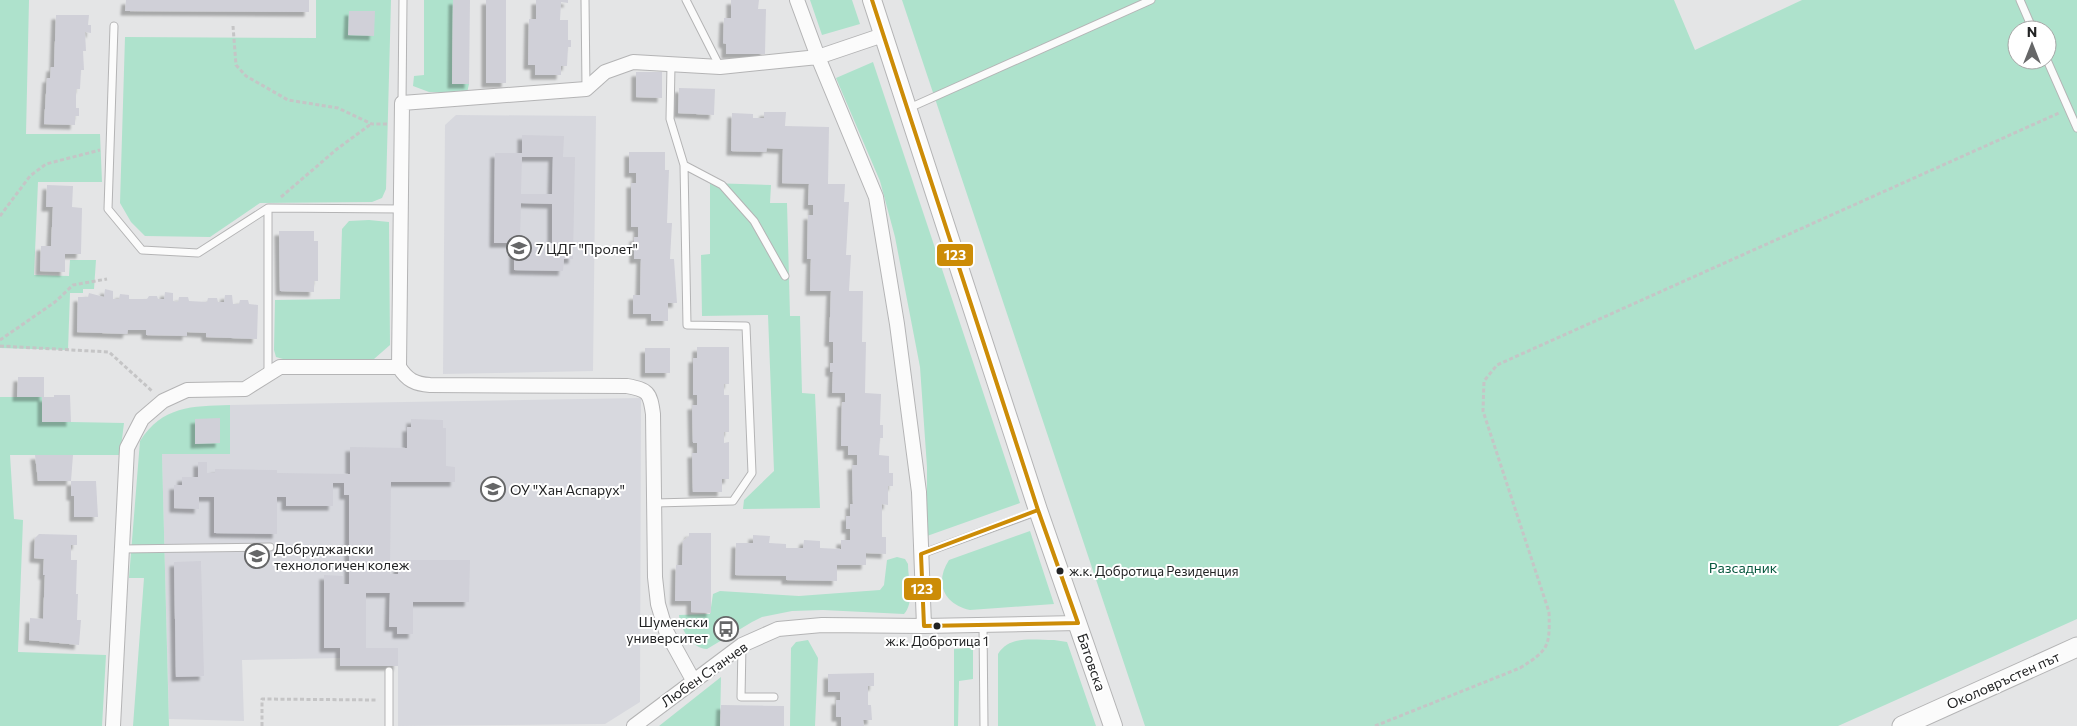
<svg xmlns="http://www.w3.org/2000/svg" width="2077" height="726" viewBox="0 0 2077 726" font-family="Commissioner,sans-serif">
<defs>
<filter id="shadow"><feDropShadow dx="-4.5" dy="4.5" stdDeviation="1" flood-color="#0004"/></filter>
</defs>
<rect width="100%" height="100%" fill="#e4e5e6"/>
<path fill="#d7d8de" d="M456,115L596,116L593,371L443,374L445,125Z
M641,398L640,702L605,724L398,726V648H340V658L242,660L244,721L169,719L162,454L230,453V405Z"/>
<path fill="#aee2cc" fill-rule="evenodd" d="M0,0H29L26,134H100L102,182H38L34,275L69,276L70,260H96L94,289H83V293H70L68,350L0,348Z
M316,0H391L386,189L382,198L372,202L260,203L210,237L145,236L131,222L120,203L125,37L316,38Z
M424,0H453L452,83L469,84L467,93L429,92L413,86L414,76L424,75Z
M810,0H852L860,24L822,35Z
M902,0H1674L1695,50L1802,0H2077V619L1838,726H1145ZM2017,30H2047V60H2017Z
M873,62L1020,503L927,536V467L920,367L895,237L880,181L836,78Z
M710,183L771,185L770,203H787L790,316H800L802,393L815,394L820,508L743,509L744,500L774,471L768,315L702,316L701,255L710,254Z
M369,220L389,222L390,345L374,359H283L276,357L274,350L275,300L340,299L342,229L349,221Z
M0,397H42L71,422L124,423L120,455H10L14,519L23,520L18,652L106,655L102,726H0Z
M230,405V454H162L169,726H133L144,578H129L140,441C162,406 192,406 230,405Z
M1030,531L1054,604L970,610C944,604 934,583 949,560Z
M897,557L905,559L908,564C908,579 915,602 904,614L823,610L792,611L762,617L752,622L707,649C692,649 680,628 679,615L710,614L713,594L720,591L799,596L880,590L884,585L887,560Z
M808,640L818,658L815,726H790L791,648L796,642Z
M1054,640L1067,642L1096,726H998V654C1010,635 1033,640 1054,640Z
M969,648L973,650V679L959,681L958,726H954V649Z
M721,677L720,726H659Z"/>
<path fill="#d0d0d8" fill-rule="evenodd" filter="url(#shadow)" d="M126,0H309V12L125,11Z
M453,0H470L469,84H452Z
M486,0H506V83H486Z
M536,0H568V3L561,2L560,20H568V40H571V47H568L567,66H561V75H535V65H528L529,19H536Z
M731,0H759L758,9H766L765,54H726V44L723,43L724,18H731Z
M349,11H375L374,36L348,35Z
M56,15H89L88,25H91V33L85,32L86,51H83L84,70H81L80,89H76V108H79V116H75V125L44,124L47,78H50L51,67H54Z
M636,72H662V98L636,97Z
M679,88L715,89L714,115L678,113Z
M764,112H786L785,126L829,127L828,184H845L844,202H849L846,255H851L849,291H863L862,342H866L865,393L881,394L880,425H883V438H880L879,455L889,456V473H893V486H888V505L882,504V537H886V554L866,553V565H837V581L786,580V576L735,575L736,543H753V535L770,536L769,543L786,544V548H803L804,540L820,541V548L841,549V540H850V529H846V516H850V504H853L852,465H857V455H848V446H841L842,402H845V393H832L833,372H830V363H833V342H829L831,291H810L811,259H807L808,215H813V205H808L809,184L782,183L783,149L767,148L766,152L731,151L732,113L753,114V118H764Z
M522,135L564,136L563,157H575L573,259H564L563,271L514,270V243H494L495,153H522ZM522,157H553L552,194H521ZM521,203L552,204V243L520,242Z
M629,152H665V170H669L667,223H672L670,259H674L677,303H668V321H651V314H633V295H640L641,259H634V237H638V227H631V183H636V173H629Z
M47,185L73,186L72,207L82,208L81,254H65V272L40,271L41,246H51L53,207H46Z
M279,231H314V241H318V281H314V292L280,291Z
M105,289L113,291V299H119L120,294L129,295V299H147L149,296H157L158,299H164L165,292L173,293V301L178,302L179,297H188L189,301L207,302L208,298H217L218,302H224L225,295H232L233,304H239L240,300H248L249,304L258,305L257,339L206,337V333L187,332V336L146,335V330H128L127,334L77,332L78,297H88L89,293L104,297Z
M697,347H729V384H724V395H729V432H724V443L729,442V479H722V492H693L692,453H697V443H693L692,405H697V395H693V358H697Z
M645,348H670V373H645Z
M18,377H44V397H17Z
M54,395H70L71,422H42V397H54Z
M220,418V443L195,444V419Z
M411,419L443,420V428H446V466L455,467V482H391L390,574H398V560H470L469,602H413V634H397V627H389L390,593H366V648H398V666H340V648H324V575L343,576V584H349V495H344V483H333V506H286V497H277V534L214,533V497H199V509L174,508V485H182V477H198V462H207V473H215V469L277,470V473L350,474V447L407,448V427H411Z
M35,455H73L71,481H38Z
M71,481H96L98,517H74V496H71Z
M689,533H711V613L691,612V601H675L676,565H682L683,541L689,536Z
M39,534L77,535V545H71V560H77L76,594H78L77,620H81L79,645L29,640L30,618L43,619L45,575H43L44,559L34,558L35,538Z
M201,561L204,676L176,677L174,562Z
M874,673V686H868V705H871L872,720H863L864,726H841V717H836V700H840V692H828V674Z
M721,705L784,706V726H720Z"/>
<g fill="none" stroke-linecap="round" stroke-linejoin="round">
<defs>
<path id="service" d="M585,0L586,87
M686,0L720,67
M2020,0L2033,30
M114,26L108,209L142,250L198,253L268,208L401,209
M2047,60L2077,128
M402,103L403,0
M907,109L1151,0
M684,165L722,185L754,221L785,276
M268,208V375
M655,503L733,501L752,473L746,326L687,325L684,165L670,119L671,65
M121,549L270,547
M921,554L1038,511
M983,625L984,726
M742,645L741,697H774
M389,671V726"/>
<path id="minor" d="M797,0L818,57L876,197L897,324L919,492L924,626
M693,680L666,631L658,604L655,577L653,414C650,392 648,390 627,386L430,385C415,384 407,380 399,367L402,103L586,89L605,72L633,62L720,67L818,57L883,35
M113,726L127,448L142,419L163,401L187,390L245,389L280,367H399
M634,726L742,645L778,629L822,625L924,626L1078,623"/>
<path id="tertiary" d="M872,0L1038,510L1113,726"/>
<path id="secondary" d="M1902,726L2077,647"/>
</defs>
<use href="#service" stroke="#b4b4b5" stroke-width="9"/>
<use href="#minor" stroke="#b4b4b5" stroke-width="16"/>
<use href="#tertiary" stroke="#b4b4b5" stroke-width="20"/>
<use href="#secondary" stroke="#b4b4b5" stroke-width="21"/>
<path stroke="#c5c5c6" stroke-width="3" stroke-dasharray="4 2.5" stroke-linecap="butt" d="M233,26L236,65L246,76L288,100L338,108L372,124H388
M281,197L337,149L371,124
M0,216L30,176L46,164L100,150
M0,340L55,302L73,285L107,279
M0,346L109,352L152,391
M262,726V699L377,700
M1375,726L1520,668C1549,650 1550,646 1549,612L1483,411L1484,381L1497,365L2059,113"/>
<use href="#service" stroke="#fbfbfb" stroke-width="7"/>
<use href="#minor" stroke="#fbfbfb" stroke-width="14"/>
<use href="#tertiary" stroke="#fbfbfb" stroke-width="18"/>
<use href="#secondary" stroke="#fbfbfb" stroke-width="19"/>
<defs>
<path id="bus-1" d="M872,0L1038,510
M1038,510L1078,623L924,626L921,554Z"/>
</defs>
<use href="#bus-1" stroke="#fff" stroke-width="8"/>
<use href="#bus-1" stroke="#cc8c07" stroke-width="4"/>
</g>
<defs>
<symbol id="school-ring" viewBox="-11 -11 22 22"><circle r="9.5" fill="#fff" stroke="#666768" stroke-width="1.5"/><path d="M0-5L7-2L0 1L-7-2ZM-4 1L0 2.5L4 1V4Q0 6-4 4Z" fill="#666768"/></symbol>
<symbol id="university-ring" viewBox="-11 -11 22 22"><circle r="9.5" fill="#fff" stroke="#666768" stroke-width="1.5"/><path d="M0-5L7-2L0 1L-7-2ZM-4 1L0 2.5L4 1V4Q0 6-4 4Z" fill="#666768"/></symbol>
<symbol id="bus-ring" viewBox="-11 -11 22 22"><circle r="9.5" fill="#fff" stroke="#666768" stroke-width="1.5"/><path d="M-5-6H5V4H4V6H2V4H-2V6H-4V4H-5ZM-3.5-4V0h7V-4ZM-3.5 1.2v1.5H-2V1.2ZM2 1.2v1.5H3.5V1.2Z" fill="#666768"/></symbol>
</defs>
<g fill-rule="evenodd">
<use href="#school-ring" x="505" y="234" width="28" height="28"/>
<use href="#school-ring" x="479" y="475" width="28" height="28"/>
<use href="#university-ring" x="243" y="542" width="28" height="28"/>
<use href="#bus-ring" x="712" y="615" width="28" height="28"/>
</g>
<g fill="#222324" stroke="#fff" stroke-width="2">
<circle cx="1060" cy="571" r="4.5"/>
<circle cx="937" cy="626" r="4.5"/>
</g>
<g text-anchor="middle" dominant-baseline="central" stroke-width="4" stroke-linejoin="round" paint-order="stroke">
<g font-size="13" fill="#222324" stroke="#fff" text-anchor="start">
<text x="1069" y="571">ж.к. Добротица Резиденция</text>
<text x="937" y="641" text-anchor="middle">ж.к. Добротица 1</text>
</g>
<g font-size="14" fill="#222324" stroke="#fff" text-anchor="start">
<text x="536" y="248">7 ЦДГ "Пролет"</text>
<text x="510" y="489">ОУ "Хан Аспарух"</text>
<text x="274" y="548">Добруджански<tspan x="274" dy="16">технологичен колеж</tspan></text>
<text x="708" y="621" text-anchor="end">Шуменски<tspan x="708" dy="16">университет</tspan></text>
</g>
<g font-size="14" fill="#0a5940" stroke="#fff">
<text x="1743" y="567">Разсадник</text>
</g>
<g font-size="14" fill="#222324" stroke="#fff">
<text transform="translate(1092 662) rotate(71)">Батовска</text>
<text transform="translate(704 674) rotate(-35)">Любен Станчев</text>
<text transform="translate(2003 680) rotate(-24)">Околовръстен път</text>
</g>
</g>
<g stroke="#fff" stroke-width="2">
<rect x="936" y="243" width="38" height="24" rx="5" fill="#cc8c07"/>
<rect x="903" y="577" width="39" height="24" rx="5" fill="#cc8c07"/>
</g>
<g font-size="14" text-anchor="middle" font-weight="bold" fill="#fff">
<text x="955" y="260">123</text>
<text x="922" y="594">123</text>
</g>
<g transform="translate(2032 45)"><circle r="24" fill="#ffffff" stroke="#a7a7a7"/>
<path d="M0-4L9 19L0 12L-9 19Z" fill="#666768"/>
<text y="-8" font-size="14" font-weight="bold" text-anchor="middle" fill="#222324">N</text>
</g>
</svg>
